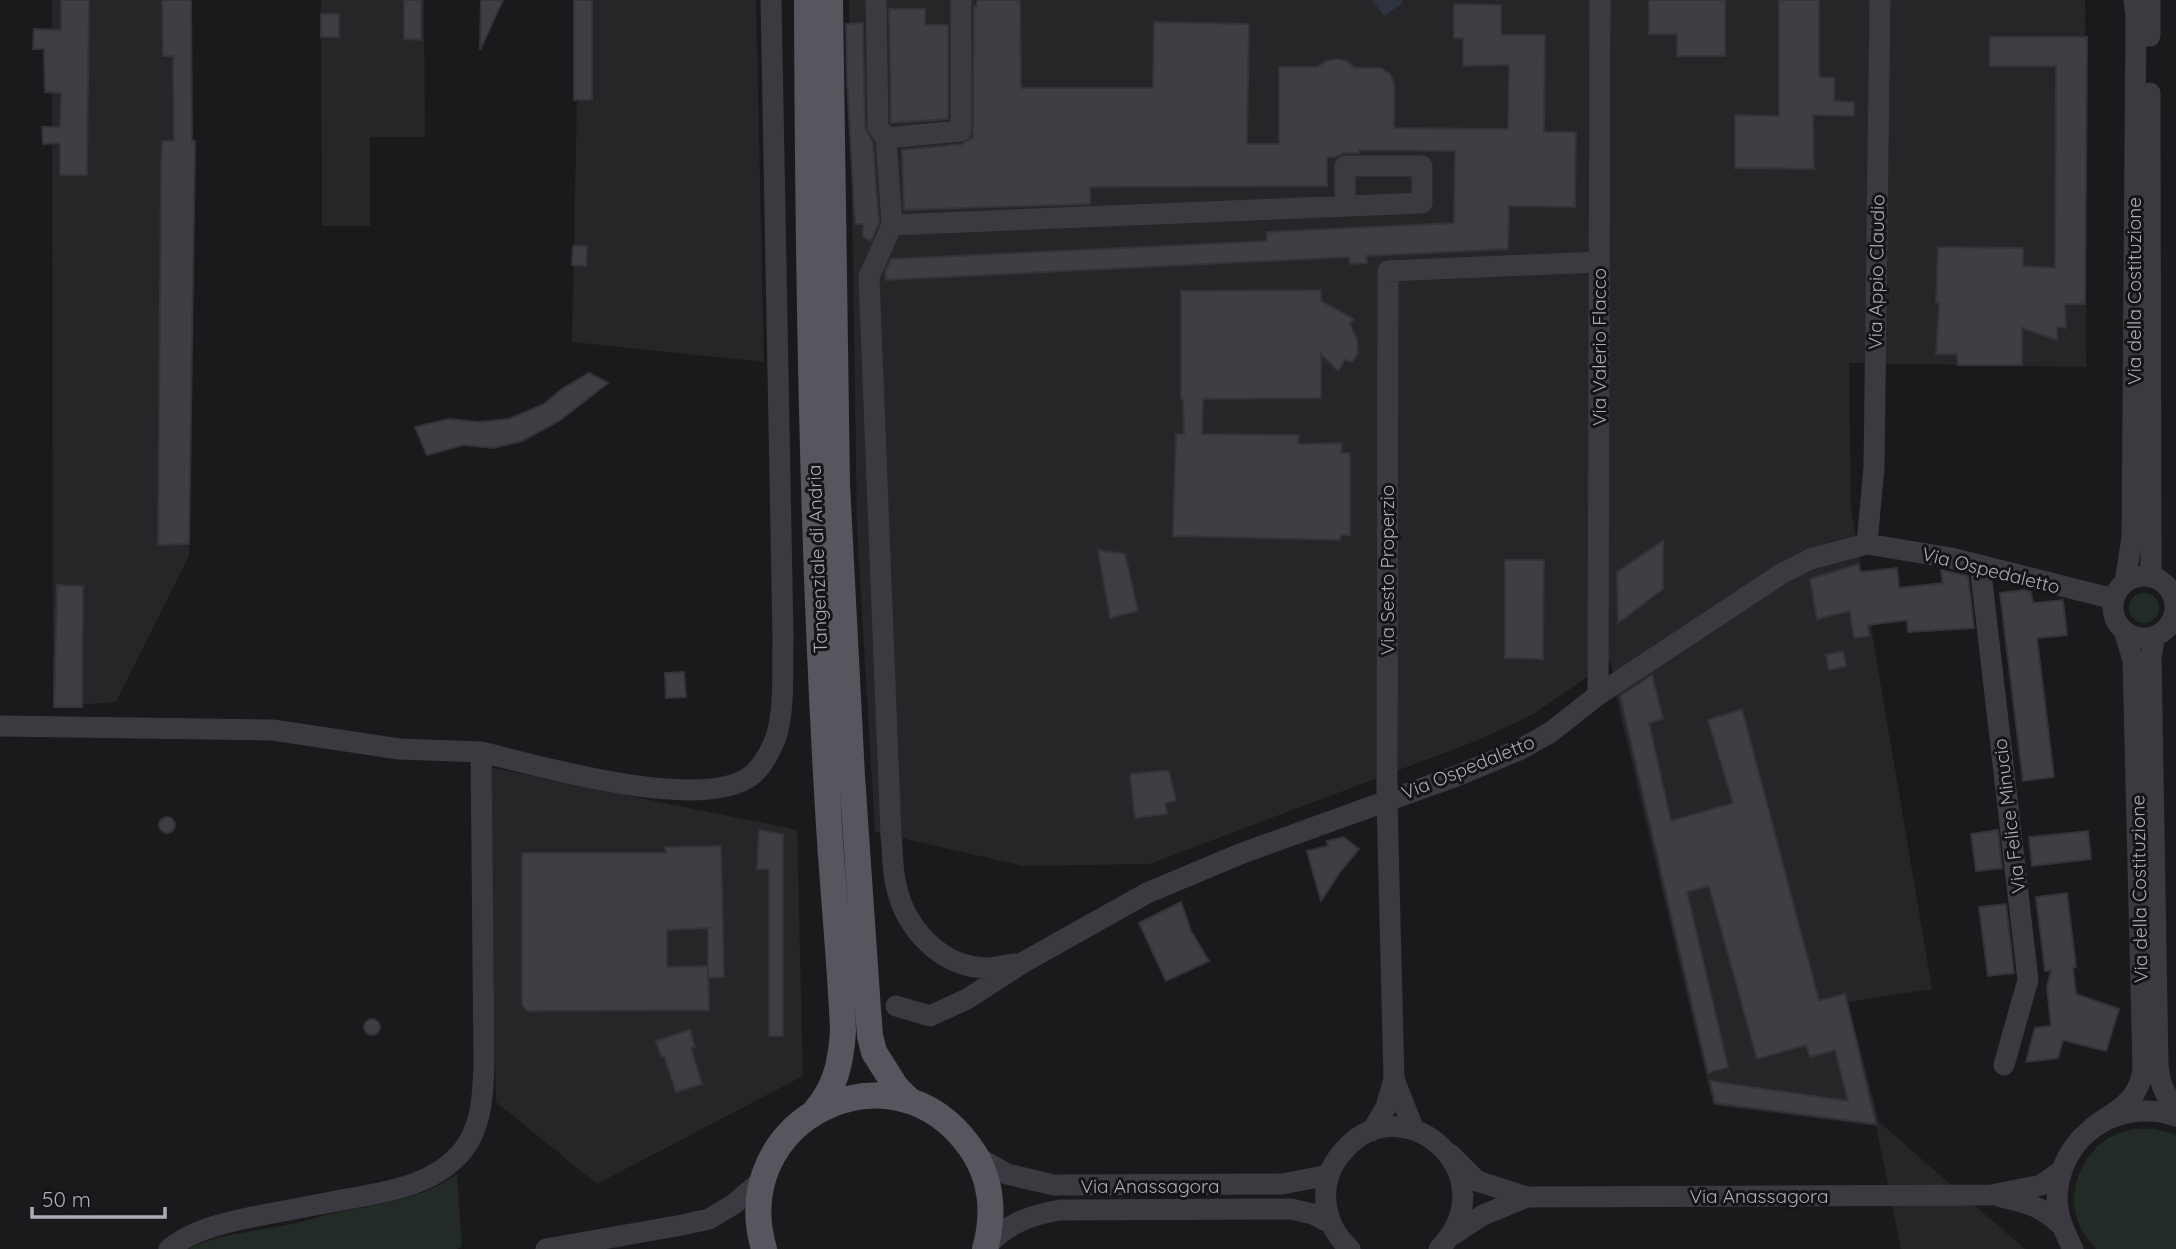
<svg xmlns="http://www.w3.org/2000/svg" width="2176" height="1249" viewBox="0 0 2176 1249" font-family="Quicksand,sans-serif">
<rect width="100%" height="100%" fill="#1a191b"/>
<path fill="#262528" d="M52,0H187L189,556L116,702L53,707Z
M321,0H424L425,137H370V226H322Z
M579,0H756L764,362L572,342Z
M849,0H2085L2086,367L1849,363L1851,508L1932,989L1848,1002L1879,1122L2025,1249H1901L1876,1126L1713,1105L1616,696L1611,661L1532,715L1476,741L1149,864L1023,866L875,832L857,528Z
M489,767L797,830L803,1076L597,1184L496,1102Z"/>
<path fill="#232b26" d="M2129 608a15 15 0 1 1 30 0a15 15 0 1 1-30 0Z
M2133,1129H2156L2176,1135V1249H2096C2087,1239 2080,1229 2076,1216C2068,1186 2085,1150 2112,1136C2118,1133 2126,1131 2133,1129Z
M457,1174L462,1246L457,1249H188C219,1233 254,1232 287,1225C303,1222 319,1216 335,1213C377,1204 421,1200 457,1174Z"/>
<path fill="#2f333f" d="M1372,0H1401L1403,3L1384,16Z"/>
<path fill="#3f3e43" stroke="#343337" stroke-width="2" d="M61,0H89L87,175H60V143L43,144L42,127H60L61,93L45,92L44,49H33L34,29L61,30Z
M162,0H191L192,141H195L189,544L158,545L161,166L162,141H174L173,56H163Z
M404,0H421V40L404,39Z
M481,0H503L480,50Z
M574,0H592V100H574Z
M977,0H1020L1021,88H1153L1154,22L1249,24L1247,144H1279V67H1317L1326,61L1336,59L1347,61L1355,68H1381L1390,74L1394,83V128L1508,129L1509,65L1463,66V38H1454V4L1501,5V35H1545L1544,132H1576L1575,207L1509,206L1508,249L1366,256L1367,263L1350,264L1349,257L886,280L885,272L891,259L1267,241V232L1454,223L1455,151L1359,150V153H1344L1336,157H1327V186L1090,187V204L904,210L902,150L962,144L973,137L974,6L977,7Z
M1649,0H1725V56H1677V34H1649Z
M1779,0H1819V77L1834,78V101L1854,102V116L1813,115L1814,169L1735,168V115L1779,116Z
M889,9H925V25H948V119L891,123Z
M321,14H339V37H321Z
M863,23L865,127L873,143L879,223L871,241L863,237V224H855L847,80L846,24Z
M1990,37H2087L2085,304H2065L2066,328L2057,327V340L2022,328V365H1958L1957,354H1936L1939,303H1936L1938,247L2023,248V266L2055,268L2056,66H1990Z
M573,246H587L586,266L572,265Z
M1321,290V301L1354,319L1350,324L1357,340L1358,353L1352,362L1345,360L1338,371L1321,354V398L1203,399L1202,434L1299,435L1298,444L1342,443L1341,453H1350V535H1340V540L1173,536L1176,434H1184L1183,399H1181V291Z
M589,373L608,383L559,421L522,441L493,448L463,445L427,455L415,427L449,419L478,422L509,419L544,404L562,389Z
M1663,541V589L1618,623L1617,572Z
M1098,550L1125,554L1138,611L1110,618Z
M1505,560H1544L1543,659L1505,658Z
M1859,564L1860,572L1897,568L1899,588L1943,583L1941,570L1968,576L1974,628L1908,632L1907,620L1868,625L1869,636L1854,638L1850,611L1817,619L1810,579Z
M57,585L83,586L82,707H54Z
M2024,590L2031,592L2033,603L2063,600L2067,635L2037,638L2054,777L2023,781L2000,593Z
M1843,651L1846,666L1829,670L1826,655Z
M684,672L686,697L666,698L665,673Z
M1652,675L1663,719L1649,723L1671,821L1733,803L1708,720L1742,709L1819,1001L1845,994L1876,1124L1715,1103L1710,1081L1848,1101L1835,1050L1810,1057L1806,1045L1757,1059L1709,886L1687,892L1728,1067L1708,1073L1620,696Z
M1160,771H1169L1176,801L1165,803L1167,814L1135,818L1130,774Z
M159 825a8 8 0 1 1 16 0a8 8 0 1 1-16 0Z
M759,830L783,834V1036H769V869H757Z
M1998,830L2002,868L1976,871L1971,834Z
M2088,831L2091,859L2032,866L2029,837Z
M1343,837L1359,849L1340,872L1321,901L1307,851L1328,846L1327,841Z
M721,846L724,977L708,978V928L667,930V967L708,966L709,1010L527,1011L522,1005V853H666L665,847Z
M2067,893L2076,967L2073,968L2076,994L2119,1009L2106,1051L2063,1040L2058,1058L2026,1062L2035,1028L2051,1026L2047,987L2051,970L2045,971L2036,897Z
M1181,902L1191,931L1209,961L1166,981L1139,923Z
M2006,904L2014,973L1988,976L1979,907Z
M364 1027a8 8 0 1 1 16 0a8 8 0 1 1-16 0Z
M690,1030L695,1047L691,1048L702,1084L676,1092L664,1056L661,1057L656,1041Z"/>
<g fill="none" stroke-linecap="round" stroke-linejoin="round">
<path stroke="#3b3a40" stroke-width="21" d="M876,0L878,127L886,138L892,225L869,277L891,836C893,852 892,869 896,885C905,928 941,968 988,968C997,967 1006,965 1015,964
M2150,36V0
M2150,93L2151,577
M886,138L961,131V0
M892,225L1422,203V166H1345V205
M1867,544L1874,467L1880,0
M1980,565L2028,980L2004,1065
M2113 607a31 31 0 1 1 62 0a31 31 0 1 1-62 0Z
M2125,582L2132,537L2136,16L2134,0
M2155,636L2151,656L2158,1065C2160,1084 2164,1094 2176,1108
M1598,695L1600,0
M0,726L273,730L399,749L481,752
M896,1006L930,1016L967,999L1024,962L1147,893L1240,854L1459,775L1519,750L1551,732L1598,695L1781,574L1810,559L1867,544L1951,558L2114,599
M1394,1079L1414,1130
M2094,1126C2118,1110 2139,1101 2143,1069L2133,660L2124,631
M1372,1131L1386,1107L1394,1079L1387,801L1388,271L1599,262
M1450,1154L1477,1181L1527,1197L1991,1195L2041,1185L2061,1171
M977,1157L1007,1174L1054,1185L1282,1184L1329,1175
M2001,1197C2028,1203 2041,1206 2061,1225
M1454,1234L1483,1215L1527,1197
M986,1247C1006,1224 1030,1215 1060,1210L1291,1209L1313,1214L1330,1223
M169,1249C192,1230 223,1223 252,1217C278,1212 304,1207 331,1202C378,1193 440,1188 468,1143C482,1120 483,1092 484,1065L481,752C540,766 703,814 752,775C763,766 773,747 777,734C785,704 782,669 783,638L771,0
M546,1249L682,1225L709,1219L734,1204L761,1181
M1350,1249C1331,1232 1322,1208 1327,1182C1330,1167 1338,1156 1348,1146C1408,1086 1509,1177 1439,1249
M2073,1249C2065,1233 2057,1216 2057,1198C2059,1135 2118,1097 2176,1116"/>
<path stroke="#57565f" stroke-width="26" d="M807,0C808,270 812,540 828,809C832,883 840,957 843,1031C841,1062 836,1087 815,1111
M830,0L837,484L852,776L867,996L870,1036L874,1052L896,1087L909,1100
M764,1249C726,1119 892,1037 970,1147C992,1177 995,1214 985,1249"/>
</g>
<g text-anchor="middle" dominant-baseline="central" stroke-width="6" stroke-linejoin="round" paint-order="stroke">
<g font-size="19" fill="#acacbb" stroke="#151416">
<text transform="translate(1876 272) rotate(-89)">Via Appio Claudio</text>
<text transform="translate(2134 291) rotate(-90)">Via della Costituzione</text>
<text transform="translate(1599 347) rotate(-90)">Via Valerio Flacco</text>
<text transform="translate(817 559) rotate(-92)">Tangenziale di Andria</text>
<text transform="translate(1387 570) rotate(-90)">Via Sesto Properzio</text>
<text transform="translate(1991 570) rotate(14)">Via Ospedaletto</text>
<text transform="translate(1468 767) rotate(-22)">Via Ospedaletto</text>
<text transform="translate(2009 816) rotate(-97)">Via Felice Minucio</text>
<text transform="translate(2139 889) rotate(-91)">Via della Costituzione</text>
<text x="1150" y="1186">Via Anassagora</text>
<text x="1759" y="1196">Via Anassagora</text>
</g>
</g>
<path d="M32 1207v10h133v-10" fill="none" stroke="#acacbb" stroke-width="3.5"/>
<text x="42" y="1207" font-size="21" fill="#acacbb" stroke="#151416" stroke-width="5" paint-order="stroke">50 m</text>
</svg>
